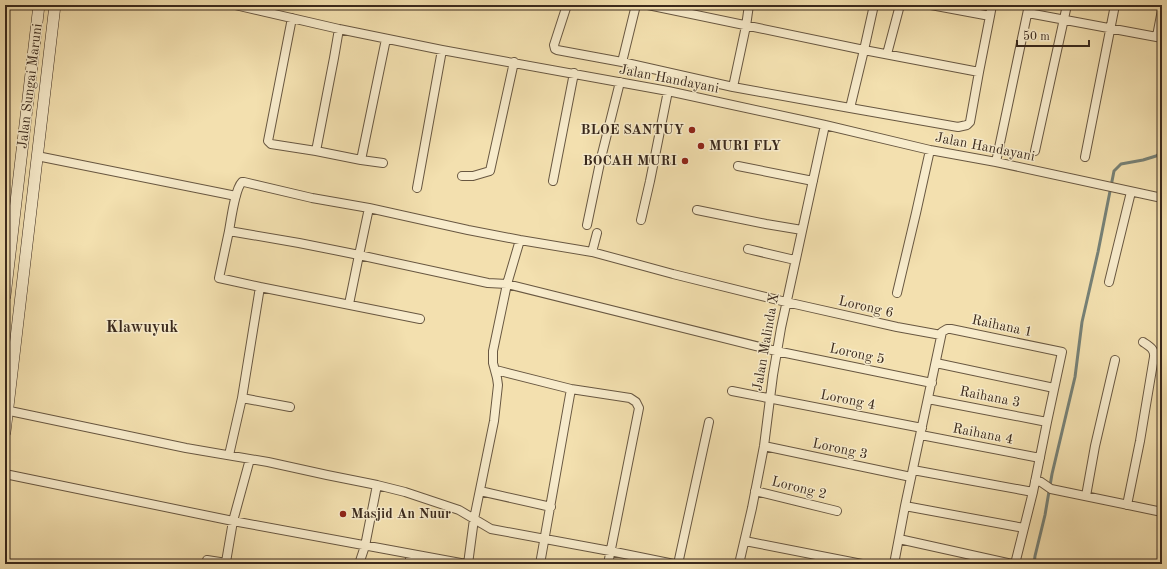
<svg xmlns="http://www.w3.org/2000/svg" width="1167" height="569" viewBox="0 0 1167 569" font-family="'Old Standard TT',serif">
<rect width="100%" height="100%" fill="#f3e0af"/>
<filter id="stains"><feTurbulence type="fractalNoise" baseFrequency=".005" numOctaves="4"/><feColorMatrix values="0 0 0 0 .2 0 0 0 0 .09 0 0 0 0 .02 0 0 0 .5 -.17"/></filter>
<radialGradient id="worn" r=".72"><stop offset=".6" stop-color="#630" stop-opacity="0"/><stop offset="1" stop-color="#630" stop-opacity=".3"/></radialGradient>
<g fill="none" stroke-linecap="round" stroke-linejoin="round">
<path stroke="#768177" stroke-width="3" d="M1034,564L1035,556L1045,515L1052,474L1075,377L1082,322L1098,252L1114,171L1121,164L1143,160L1156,156L1162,152"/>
<defs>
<path id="minor" d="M235,5L339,29L442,50L668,91L825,125L930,150L996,162L1162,198
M567,5L554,45L555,49L557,50L622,62L733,87L850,108L864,50L874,5
M648,5L864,50L979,72L990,16L931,5
M1028,13L1162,38
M990,16L992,5
M292,18L268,141L271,144L316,151L334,58L339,29
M1157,36L1162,10
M887,54L900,5
M622,62L636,5
M733,87L746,26L749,5
M850,108L958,127L967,125L970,122L979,72
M316,151L361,160L386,39
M1035,151L1067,5
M37,156L236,196
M1085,157L1115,5
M361,160L383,163
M996,162L1029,5
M738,166L813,181
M462,176H473L490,171L514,62
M553,181L574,73
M242,182H244L312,198L369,208L359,255L299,243L229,231C231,220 235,189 242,182Z
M417,188L442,50
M369,208L468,230L520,240L592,252L673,274L786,302L897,327L941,335
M697,210L766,224L802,230
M641,220L650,181L668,91
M587,225L601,158L620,82
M229,231L219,278L260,287L242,398L229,455
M748,249L795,260
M592,252L597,233
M1109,282L1131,192
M260,287L420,319
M897,293L916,213L930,150
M349,304L359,255L488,283L507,284L776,351L932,383
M936,363L1054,388
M496,370L571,389L630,398L636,402L639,408L608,564
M732,391L922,428
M242,398L290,407
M928,399L1047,422
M5,410L186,448L268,462L327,475L377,485L405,492L459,510L491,529L610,551L674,564
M921,435L1040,458
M764,446L911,477
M5,474L233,521L466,564
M1035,481L1041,482L1051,489L1162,512
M480,491L551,507
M755,491L837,511
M1086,496L1095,446L1115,360
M1127,505L1140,441L1154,357C1155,349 1149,346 1143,342
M905,506L1024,528
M899,539L1012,564
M745,541L862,564
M207,560L233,564
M226,562L233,521L250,459
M359,564L365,546L377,485
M409,564L411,554
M468,564L474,519L494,421L498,385L497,378L493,363V351L507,284L520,240
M540,564L571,389
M678,564L709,422
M739,564L752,508L764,446L773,375L781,328L825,125
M894,564L905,506L942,332L947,329H951L1062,352L1047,422L1033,492L913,470
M1015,564L1033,492"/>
<path id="secondary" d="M5,296L39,5
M5,432L55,5"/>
</defs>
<use href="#minor" stroke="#685741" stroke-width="10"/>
<use href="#secondary" stroke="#3a291c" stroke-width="12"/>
<use href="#minor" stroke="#f7ebcb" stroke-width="8"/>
<use href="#secondary" stroke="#f7ebcb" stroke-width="11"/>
</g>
<g fill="#8f2418" stroke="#f7ebcb" stroke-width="1.5">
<circle cx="692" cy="130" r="4"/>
<circle cx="701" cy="146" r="4"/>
<circle cx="685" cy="161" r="4"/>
<circle cx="343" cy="514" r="4"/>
</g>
<g text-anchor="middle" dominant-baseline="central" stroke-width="3" stroke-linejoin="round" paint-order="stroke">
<g font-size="14" fill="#3a291c" stroke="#f7ebcb">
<text transform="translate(669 79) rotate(11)">Jalan Handayani</text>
<text transform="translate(30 86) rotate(-83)">Jalan Sungai Maruni</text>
<text transform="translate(985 147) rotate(11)">Jalan Handayani</text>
<text transform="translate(866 307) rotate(13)">Lorong 6</text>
<text transform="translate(1002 326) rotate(12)">Raihana 1</text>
<text transform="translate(766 342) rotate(-80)">Jalan Malinda X</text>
<text transform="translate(857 354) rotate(12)">Lorong 5</text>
<text transform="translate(990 397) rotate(11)">Raihana 3</text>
<text transform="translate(848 400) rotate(11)">Lorong 4</text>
<text transform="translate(983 434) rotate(11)">Raihana 4</text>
<text transform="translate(840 449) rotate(12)">Lorong 3</text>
<text transform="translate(799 488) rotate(14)">Lorong 2</text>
</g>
<g font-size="14" font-weight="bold" fill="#3a291c" stroke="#f7ebcb" text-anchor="end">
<text x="684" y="130">BLOE SANTUY</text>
<text x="709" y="146" text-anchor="start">MURI FLY</text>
<text x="677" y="161">BOCAH MURI</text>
<text x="351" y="514" text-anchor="start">Masjid An Nuur</text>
</g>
<g font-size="16" font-weight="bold" fill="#3a291c" stroke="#f7ebcb">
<text x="142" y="328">Klawuyuk</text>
</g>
</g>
<rect width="1167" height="569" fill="none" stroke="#f3e0af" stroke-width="20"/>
<rect x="6" y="6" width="1155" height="557" fill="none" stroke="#3a291c" stroke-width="2"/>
<rect x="10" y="10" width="1147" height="549" fill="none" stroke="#3a291c"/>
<path d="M1017 40v6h72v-6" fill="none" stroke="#3a291c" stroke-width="2"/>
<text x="1023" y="40" font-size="12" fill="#3a291c" stroke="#f7ebcb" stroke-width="3" paint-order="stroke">50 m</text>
<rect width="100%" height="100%" filter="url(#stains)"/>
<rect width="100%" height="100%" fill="url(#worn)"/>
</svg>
